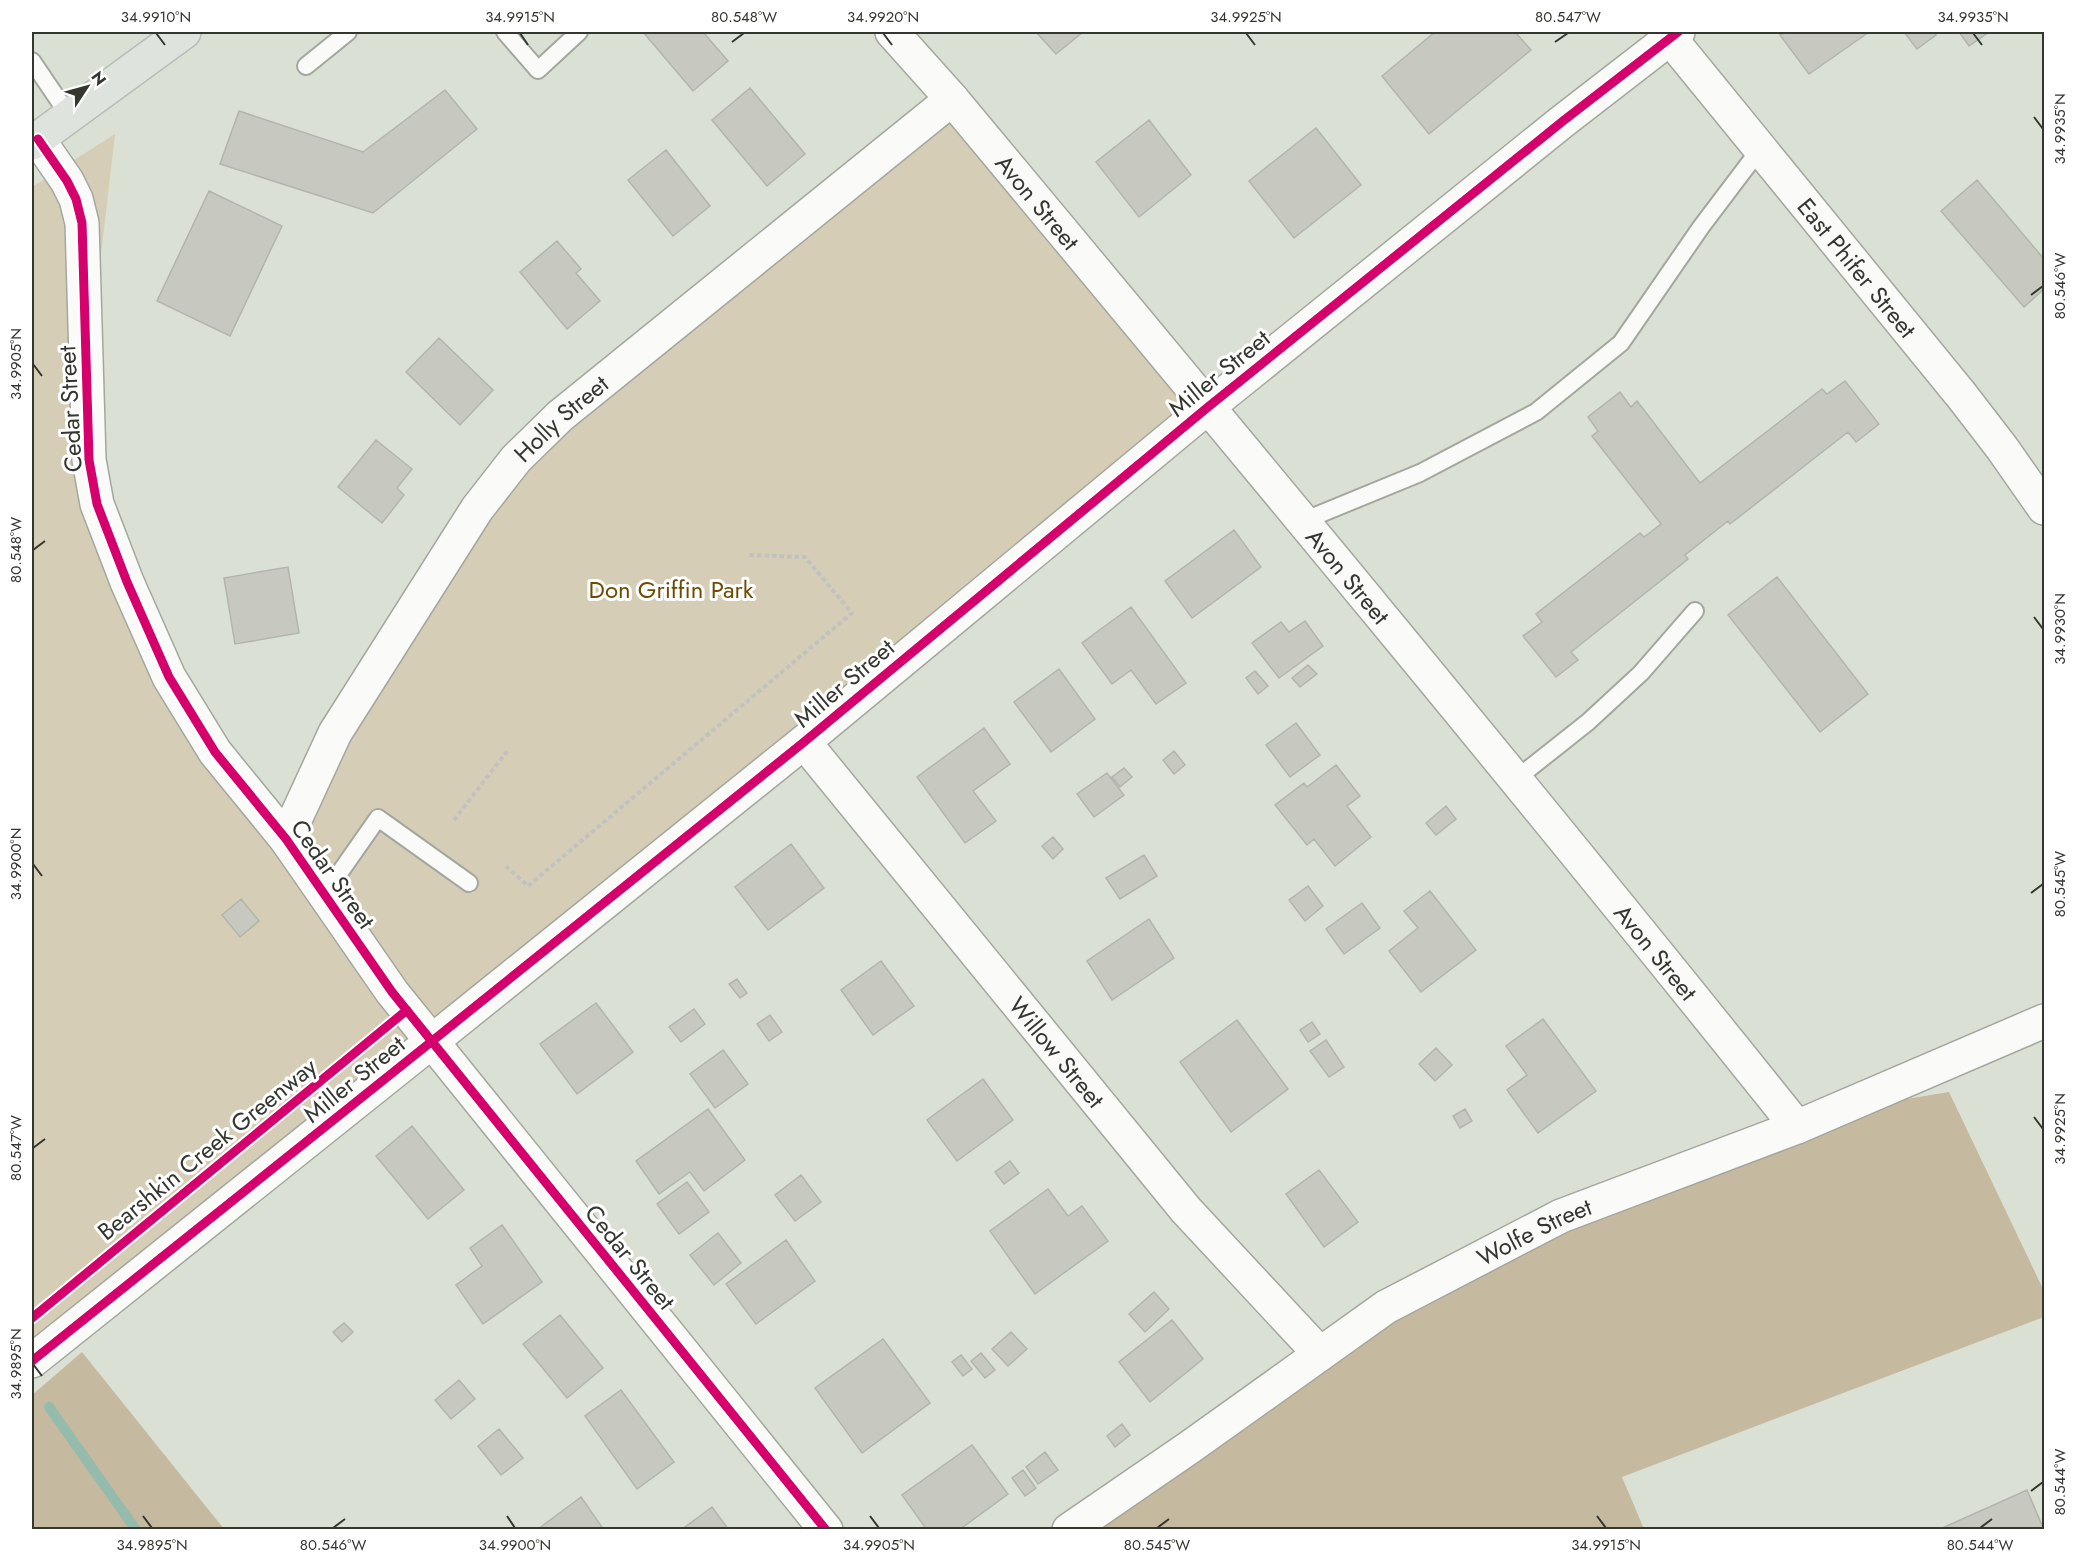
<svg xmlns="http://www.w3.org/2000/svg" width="2076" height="1561" viewBox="0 0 2076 1561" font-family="Jost,sans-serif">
<rect width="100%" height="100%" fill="#dbe0d5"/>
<path fill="#d6cdb6" d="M953,116L1195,404L32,1346V187L115,134L77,463L87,512L286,853L344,734L524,461Z"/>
<path fill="#c5ba9f" d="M1949,1092L2044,1291V1317L1622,1477L1644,1529L1048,1530L1376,1295L1761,1123Z
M82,1352L224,1529H32V1395Z"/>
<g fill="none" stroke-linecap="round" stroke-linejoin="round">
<path stroke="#94bbac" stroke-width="10" d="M49,1407L136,1530"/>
</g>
<path fill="#c7c9c0" stroke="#b2b5ab" stroke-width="1.5" d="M643,32H703L728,61L693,91Z
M1036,32H1083L1056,54Z
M1435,32H1515L1531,50L1429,134L1382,76Z
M1785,32H1869L1809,74L1780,35Z
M1904,32H1934L1936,35L1917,49Z
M1959,32H1989L1969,46Z
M750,88L805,154L767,186L712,120Z
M445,90L477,129L373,213L220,164L239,111L363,152Z
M1149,120L1191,175L1139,217L1096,162Z
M1316,128L1361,185L1294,238L1249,181Z
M666,150L710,206L673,236L628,180Z
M1977,180L2044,259V289L2024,307L1941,211Z
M209,191L282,226L230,336L157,301Z
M557,241L581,269L576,273L600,301L567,329L520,272Z
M439,338L493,390L460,425L406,372Z
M1845,381L1879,424L1856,442L1848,432L1730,524L1728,521L1685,555L1688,559L1571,652L1578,660L1556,677L1523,636L1542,622L1536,614L1640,533L1644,537L1661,524L1592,436L1598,431L1588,417L1620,392L1631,407L1637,401L1700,483L1822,389L1827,394Z
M376,440L412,469L397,488L404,495L382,523L338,487Z
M1234,530L1261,567L1192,618L1165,581Z
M288,567L299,633L235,644L224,578Z
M1777,577L1868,694L1820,732L1728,615Z
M1131,607L1186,683L1156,704L1131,670L1112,684L1082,643Z
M1305,621L1323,646L1279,678L1252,643L1281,622L1289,632Z
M1308,665L1317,674L1300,687L1292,678Z
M1059,669L1095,719L1051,752L1014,702Z
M1255,671L1268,686L1258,694L1246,678Z
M1296,723L1320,755L1290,777L1266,745Z
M984,728L1010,764L973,791L996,821L965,843L917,777Z
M1174,751L1185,765L1174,774L1163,760Z
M1336,765L1360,796L1347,806L1371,837L1335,866L1314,839L1307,845L1275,805L1304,783L1307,787Z
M1124,768L1132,777L1120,787L1112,777Z
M1107,773L1124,795L1094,817L1077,794Z
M1446,806L1456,819L1436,835L1426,823Z
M1053,837L1063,849L1053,859L1042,846Z
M791,844L824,888L768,930L735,887Z
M1144,855L1157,876L1120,899L1106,878Z
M1308,886L1323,906L1305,921L1289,900Z
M1430,891L1476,950L1421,992L1389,951L1418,928L1404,911Z
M241,899L259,921L240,937L222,915Z
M1362,903L1380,928L1344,954L1326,929Z
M1149,919L1174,958L1112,1000L1087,961Z
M881,961L914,1006L873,1035L841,990Z
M737,979L747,993L740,998L729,984Z
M596,1003L633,1052L577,1094L540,1044Z
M694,1009L705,1024L681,1042L669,1027Z
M770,1015L782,1032L769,1041L757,1024Z
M1543,1019L1596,1091L1538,1133L1507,1090L1527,1075L1506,1046Z
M1237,1020L1288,1089L1231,1132L1180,1062Z
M1312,1022L1320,1034L1308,1042L1300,1030Z
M1326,1040L1344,1067L1329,1077L1310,1051Z
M1436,1048L1452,1065L1435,1081L1419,1064Z
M723,1050L748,1084L715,1108L690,1074Z
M983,1079L1013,1120L957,1161L927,1120Z
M708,1109L745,1160L704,1191L690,1172L659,1194L636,1161Z
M1465,1109L1472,1121L1460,1128L1453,1116Z
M412,1126L464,1190L428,1219L376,1156Z
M1010,1161L1019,1173L1004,1184L995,1172Z
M1319,1170L1358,1222L1324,1247L1286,1194Z
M801,1175L821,1202L795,1221L775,1195Z
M687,1182L709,1212L679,1234L657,1204Z
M1048,1189L1068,1216L1082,1206L1108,1241L1035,1294L990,1231Z
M502,1225L542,1282L483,1324L456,1285L482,1266L470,1248Z
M718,1233L741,1263L714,1285L690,1255Z
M786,1240L815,1281L756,1324L726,1284Z
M1154,1292L1169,1309L1145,1332L1129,1314Z
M560,1315L603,1368L567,1398L523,1344Z
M1172,1320L1203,1359L1150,1402L1119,1362Z
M344,1323L353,1332L342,1342L333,1332Z
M1011,1332L1027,1349L1008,1366L992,1349Z
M883,1339L930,1403L862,1453L815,1388Z
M981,1353L995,1370L985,1378L971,1361Z
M961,1355L972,1369L963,1376L952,1362Z
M459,1380L475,1399L451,1419L435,1400Z
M621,1390L674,1462L637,1489L585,1416Z
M1122,1424L1130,1435L1115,1447L1107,1436Z
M499,1429L523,1458L501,1475L478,1446Z
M972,1445L1008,1494L959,1530H927L902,1495Z
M1045,1452L1058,1470L1038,1484L1026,1467Z
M1023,1470L1036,1488L1025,1496L1012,1478Z
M2027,1490L2044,1530H1940V1529Z
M581,1497L604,1530H539L538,1529Z
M712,1507L729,1530H681Z"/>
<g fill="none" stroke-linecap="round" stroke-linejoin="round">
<defs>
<path id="service" d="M505,32L538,70L579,32
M32,61L70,117
M306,66L348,32
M1303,521L1420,473L1536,412L1621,343L1701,227L1760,149
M1516,779L1588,722L1641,673L1695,611
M324,895L378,818L469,883"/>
<g id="minor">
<path id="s1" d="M892,32L952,99C1236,440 1520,781 1797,1127"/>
<path d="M38,139L67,181L76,199L82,223L89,460L97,504L127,582L169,677L215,752L286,839L392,992L826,1530"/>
<path id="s2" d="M804,742L1186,1210L1320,1354"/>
<path id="s3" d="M286,839L335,733L477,509L516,459L560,416L952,99"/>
<path d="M32,1361L431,1042L804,742L1208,407L1563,121L1678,32"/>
<path id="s4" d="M1069,1530L1190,1447L1386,1307L1561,1216L1797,1127L2044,1021"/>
</g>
<g id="tertiary">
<path id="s5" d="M1665,32L1962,396L2002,448L2044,508"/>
</g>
<path id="primary" d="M32,143L184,32"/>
</defs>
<use href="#service" stroke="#a3a79e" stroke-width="20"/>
<use href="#minor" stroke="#a3a79e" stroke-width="36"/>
<use href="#tertiary" stroke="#a3a79e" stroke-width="36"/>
<use href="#primary" stroke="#babdb7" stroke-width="36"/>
<path stroke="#c1c2bf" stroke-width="4" stroke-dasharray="4.5 3" stroke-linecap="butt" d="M454,820L508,750
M506,866L528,886L852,613L805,557L747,555"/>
<use href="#service" stroke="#fafaf9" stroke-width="16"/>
<use href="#minor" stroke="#fafaf9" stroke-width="33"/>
<use href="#tertiary" stroke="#fafaf9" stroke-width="33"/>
<use href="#primary" stroke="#dee3de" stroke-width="33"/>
<defs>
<path id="cycleway" d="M38,139L67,181L76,199L82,223L89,460L97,504L127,582L169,677L215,752L286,839L392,992L826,1530
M32,1318L407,1010
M32,1361L431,1042L804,742L1208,407L1563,121L1678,32"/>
</defs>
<use href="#cycleway" stroke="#fff" stroke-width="13"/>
<use href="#cycleway" stroke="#d6006c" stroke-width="9"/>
</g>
<path fill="none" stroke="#33372f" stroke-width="2" d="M156,33L165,45M520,33L528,45M883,33L892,45M1246,33L1255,45M1973,33L1982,45M732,42L744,33M1555,42L1568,33M2034,117L2043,129M2031,295L2043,286M33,364L42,376M33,550L45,541M2034,617L2043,629M33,864L42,876M2031,893L2043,884M2034,1117L2043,1129M33,1148L45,1139M33,1364L42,1376M2031,1491L2043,1482M143,1516L152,1528M507,1516L515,1528M870,1516L879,1528M1597,1516L1606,1528M333,1528L345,1519M1157,1528L1169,1519M1980,1528L1992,1519"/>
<g text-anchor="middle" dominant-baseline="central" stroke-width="6" stroke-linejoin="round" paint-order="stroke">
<g font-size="24" fill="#33372f" stroke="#fff">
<text stroke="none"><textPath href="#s1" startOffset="224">Avon Street</textPath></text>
<text stroke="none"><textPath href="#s5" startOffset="304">East Phifer Street</textPath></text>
<text transform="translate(1219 373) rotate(-39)">Miller Street</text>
<text transform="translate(70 409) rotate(-93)">Cedar Street</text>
<text stroke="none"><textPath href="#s3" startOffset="506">Holly Street</textPath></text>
<text stroke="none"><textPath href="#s1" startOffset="710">Avon Street</textPath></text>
<text transform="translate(844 683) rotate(-40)">Miller Street</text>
<text transform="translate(333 874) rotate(55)">Cedar Street</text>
<text stroke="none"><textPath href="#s1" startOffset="1196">Avon Street</textPath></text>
<text stroke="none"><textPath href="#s2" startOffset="400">Willow Street</textPath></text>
<text transform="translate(354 1079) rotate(-39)">Miller Street</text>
<text transform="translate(207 1149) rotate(-39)">Bearshkin Creek Greenway</text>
<text stroke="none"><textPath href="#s4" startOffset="554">Wolfe Street</textPath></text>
<text transform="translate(630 1257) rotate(51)">Cedar Street</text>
</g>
<g font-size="24" fill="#6c4c00" stroke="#fff">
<text x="671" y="589">Don Griffin Park</text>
</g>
</g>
<rect width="2076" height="1561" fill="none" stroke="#ffffff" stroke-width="66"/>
<g transform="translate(87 87) rotate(54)" stroke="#ffffff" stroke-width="4.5" paint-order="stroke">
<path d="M0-4.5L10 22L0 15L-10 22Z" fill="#33372f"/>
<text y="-9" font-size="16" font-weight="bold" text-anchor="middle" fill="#33372f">N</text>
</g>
<rect x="33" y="33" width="2010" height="1495" fill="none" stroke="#33372f" stroke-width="2"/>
<g font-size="15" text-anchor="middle" fill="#33372f">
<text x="156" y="22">34.9910°N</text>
<text x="520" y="22">34.9915°N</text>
<text x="744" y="22">80.548°W</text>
<text x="883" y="22">34.9920°N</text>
<text x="1246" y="22">34.9925°N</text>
<text x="1568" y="22">80.547°W</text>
<text x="1973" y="22">34.9935°N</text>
<text transform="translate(2060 129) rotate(-90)" y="5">34.9935°N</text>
<text transform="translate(2060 286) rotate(-90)" y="5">80.546°W</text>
<text transform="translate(16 364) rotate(-90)" y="5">34.9905°N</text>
<text transform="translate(16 550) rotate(-90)" y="5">80.548°W</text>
<text transform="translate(2060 629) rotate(-90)" y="5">34.9930°N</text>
<text transform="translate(16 864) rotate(-90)" y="5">34.9900°N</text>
<text transform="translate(2060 884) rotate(-90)" y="5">80.545°W</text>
<text transform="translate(2060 1129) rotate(-90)" y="5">34.9925°N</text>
<text transform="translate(16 1148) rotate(-90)" y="5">80.547°W</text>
<text transform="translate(16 1364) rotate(-90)" y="5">34.9895°N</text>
<text transform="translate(2060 1482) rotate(-90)" y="5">80.544°W</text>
<text x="152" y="1550">34.9895°N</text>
<text x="333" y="1550">80.546°W</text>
<text x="515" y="1550">34.9900°N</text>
<text x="879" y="1550">34.9905°N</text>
<text x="1157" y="1550">80.545°W</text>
<text x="1606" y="1550">34.9915°N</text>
<text x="1980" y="1550">80.544°W</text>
</g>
</svg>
